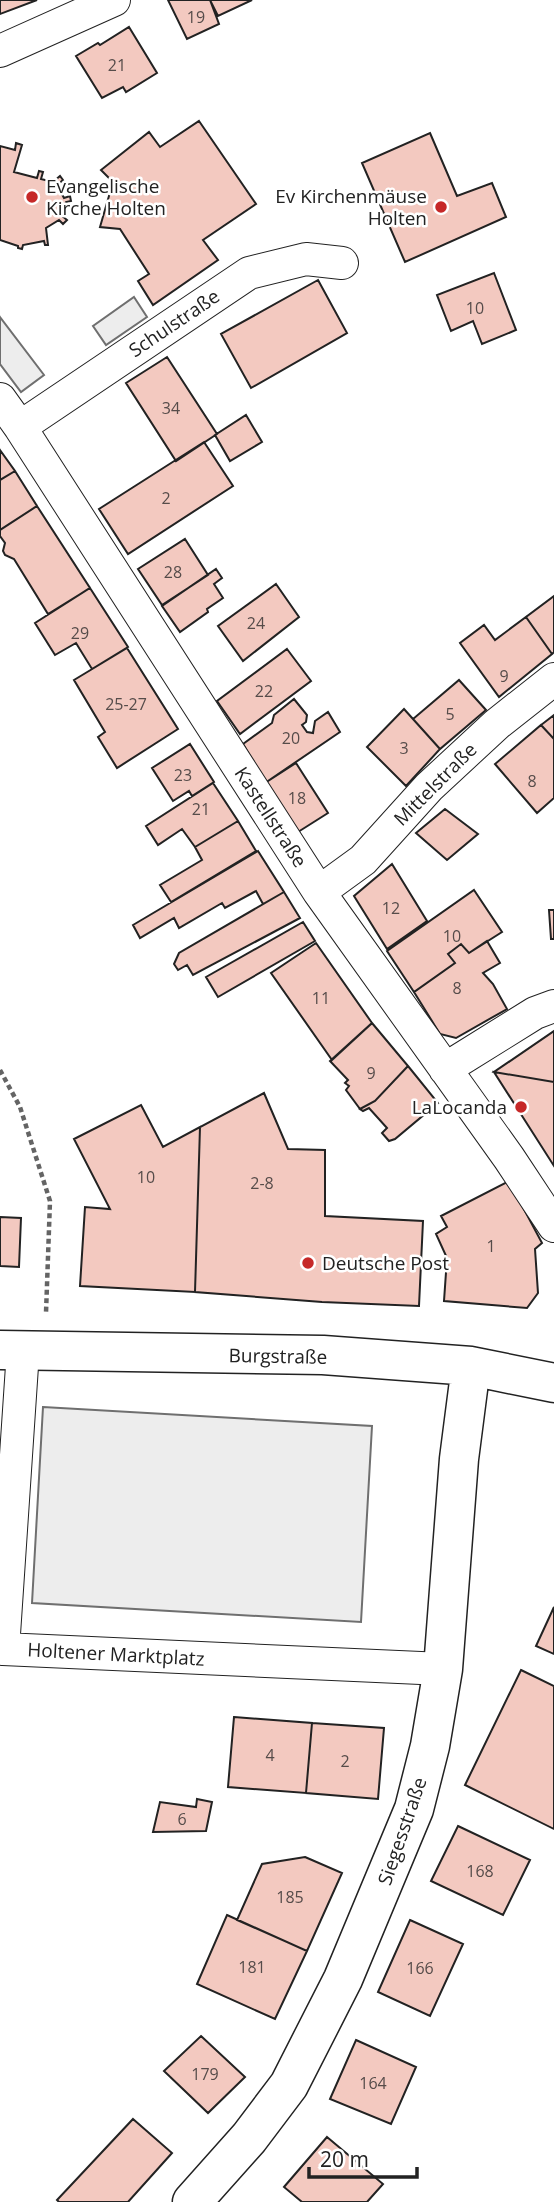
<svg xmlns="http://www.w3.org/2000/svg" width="554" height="2202" viewBox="0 0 554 2202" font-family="'Open Sans',sans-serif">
<rect width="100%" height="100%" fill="#fff"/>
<path fill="#ededed" stroke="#6f6f6f" stroke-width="2" d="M134,297L147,317L106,345L93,326Z
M0,317L44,375L21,392L0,364Z
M43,1407L372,1426L361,1622L32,1603Z"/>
<path fill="#f3c9c0" stroke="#222" stroke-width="2" d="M0,0H37L0,14Z
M168,0H210L219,24L187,39Z
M210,0H252L218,16Z
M129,27L157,73L126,92L123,87L102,98L76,56L98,43L100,45Z
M199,121L256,204L203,240L218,260L153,305L138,281L149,274L120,229L100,227L113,182L101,170L149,132L160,147Z
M430,133L457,196L492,183L506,217L405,262L362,163Z
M16,143L22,145L14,172L37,178L39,171L43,172L41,179L53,182L60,176L63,180L57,185L64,198L70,196L71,201L66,202L61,215L67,220L63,224L59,220L46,228L48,245H45L44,241L23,245L22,249L18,248V246L0,240V146L15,150Z
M494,273L516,330L482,344L473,321L451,331L437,295Z
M318,280L347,333L251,388L221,334Z
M167,357L217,434L176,461L126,383Z
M246,415L262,442L230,461L215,435Z
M204,442L233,486L128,554L99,509Z
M0,450L15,471L0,480Z
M15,471L37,506L0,530V480Z
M37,506L90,588L48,614L14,559L5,555L3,551L5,543L0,536V530Z
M185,539L208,575L162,605L138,569Z
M216,569L222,578L214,584L223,598L207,609L208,612L180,632L162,606Z
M276,584L299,617L243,661L218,626Z
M90,588L128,647L92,669L76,643L55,655L35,623Z
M554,596V652L552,654L526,617Z
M526,617L552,654L499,697L460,643L484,625L495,640Z
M127,648L178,729L117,768L98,737L105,732L74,680Z
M287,649L311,681L240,734L217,701Z
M459,680L486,710L440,749L413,719Z
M294,699L307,715L306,722L302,725L307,732L313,733L315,721L328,712L340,732L265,783L243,744L272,723L274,715Z
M404,709L440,749L406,786L367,747Z
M554,715V739L541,725Z
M541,725L554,739V798L537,813L495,764Z
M190,744L214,782L192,796L189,791L173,801L152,768Z
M296,763L328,813L298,832L265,783Z
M213,783L238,821L195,847L182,829L158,845L146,826Z
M445,809L478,834L447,860L416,833Z
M238,821L256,851L171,902L160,885L202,860L195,847Z
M258,851L284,892L263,904L256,891L225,908L222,903L179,928L174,918L140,938L133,925Z
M392,864L427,921L387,949L354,896Z
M474,890L502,932L469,953L461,944L448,954L455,963L414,992L387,951Z
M284,892L300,918L193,975L187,965L178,970L174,964L179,953Z
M549,910H554V939H551Z
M303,922L315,941L218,997L206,977Z
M487,941L500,963L483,973L493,984L507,1009L456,1038L440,1034L414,992L455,963L448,954L461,944L469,953Z
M316,943L372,1023L332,1060L271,973Z
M372,1023L408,1066L375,1101L360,1109L346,1090L349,1086L345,1083L348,1080L330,1061Z
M554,1031V1082L494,1072Z
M408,1066L438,1103L395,1139L389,1141L382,1133L387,1128L369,1108L363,1111L360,1109L375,1101Z
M494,1072L554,1082V1166Z
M264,1093L288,1149L325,1150V1216L423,1221L419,1306L322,1302L195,1292L200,1127Z
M141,1105L163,1147L200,1127L195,1292L80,1286L85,1207L110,1209L74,1139Z
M509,1181L542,1243L535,1249L538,1293L527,1308L444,1301L447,1258L436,1234L447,1227L441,1216Z
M0,1217L21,1218L19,1267L0,1266Z
M554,1607V1654L536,1646Z
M521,1670L554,1686V1829L465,1785Z
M234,1717L312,1723L306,1793L228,1787Z
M312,1723L384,1728L378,1799L306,1793Z
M197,1799L212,1802L206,1831L153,1832L160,1802L196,1807Z
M458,1826L530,1860L503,1915L431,1881Z
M305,1857L342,1873L307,1951L237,1920L262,1864Z
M227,1915L307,1951L275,2019L197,1984Z
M410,1920L463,1944L430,2016L378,1992Z
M201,2036L245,2077L208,2113L164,2071Z
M356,2040L416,2067L391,2124L330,2099Z
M133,2119L172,2153L128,2202H59L57,2200Z
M327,2137L383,2184L367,2202H302L284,2187Z"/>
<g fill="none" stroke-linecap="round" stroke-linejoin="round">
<defs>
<path id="minor" d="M0,51L114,0
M0,399L20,427L319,892L509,1158L554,1226
M20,427L249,273L306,259L342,263
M319,892L363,860L429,787L497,724L554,679
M445,1069L535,1013L554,1006
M23,1351L3,1649L443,1669"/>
<path id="secondary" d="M0,1350L323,1355L471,1366L554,1383
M192,2202L249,2138L289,2085L343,1979L414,1809L430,1746L443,1669L459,1459L471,1366"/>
</defs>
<use href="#minor" stroke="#222" stroke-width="34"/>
<use href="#secondary" stroke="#222" stroke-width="41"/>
<path stroke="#646464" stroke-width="4.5" stroke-dasharray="5 3.5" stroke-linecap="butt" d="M0,1070L20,1107L50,1201L46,1313"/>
<use href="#minor" stroke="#fff" stroke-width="32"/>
<use href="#secondary" stroke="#fff" stroke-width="38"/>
</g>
<g fill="#c62828" stroke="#fff" stroke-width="2.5">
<circle cx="32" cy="197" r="7"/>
<circle cx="441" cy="207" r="7"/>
<circle cx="521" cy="1107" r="7"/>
<circle cx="308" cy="1263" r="7"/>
</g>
<g text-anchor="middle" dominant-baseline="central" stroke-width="5" stroke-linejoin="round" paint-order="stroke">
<g font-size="16" fill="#564c4a">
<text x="196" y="17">19</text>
<text x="117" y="65">21</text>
<text x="475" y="308">10</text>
<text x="171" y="408">34</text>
<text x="166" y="498">2</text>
<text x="173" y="572">28</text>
<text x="256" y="623">24</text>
<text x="80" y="633">29</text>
<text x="504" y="676">9</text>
<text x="264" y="691">22</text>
<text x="126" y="704">25-27</text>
<text x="450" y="714">5</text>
<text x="291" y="738">20</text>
<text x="404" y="748">3</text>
<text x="183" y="775">23</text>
<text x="532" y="781">8</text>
<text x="297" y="798">18</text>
<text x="201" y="809">21</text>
<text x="391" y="908">12</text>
<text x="452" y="936">10</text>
<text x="457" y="988">8</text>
<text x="321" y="998">11</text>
<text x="371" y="1073">9</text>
<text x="146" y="1177">10</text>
<text x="262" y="1183">2-8</text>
<text x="491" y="1246">1</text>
<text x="270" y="1755">4</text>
<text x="345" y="1761">2</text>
<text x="182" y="1819">6</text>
<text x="480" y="1871">168</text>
<text x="290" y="1897">185</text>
<text x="252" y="1967">181</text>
<text x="420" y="1968">166</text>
<text x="205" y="2074">179</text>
<text x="373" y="2083">164</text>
</g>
<g font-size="19" fill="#222" stroke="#fff" text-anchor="start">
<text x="46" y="186">Evangelische<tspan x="46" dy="22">Kirche Holten</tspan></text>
<text x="427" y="196" text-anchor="end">Ev Kirchenmäuse<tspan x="427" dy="22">Holten</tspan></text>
<text x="507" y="1107" text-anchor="end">LaLocanda</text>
<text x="322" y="1263">Deutsche Post</text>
</g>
<g font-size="19" fill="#222" stroke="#fff">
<text transform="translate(174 323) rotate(-34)">Schulstraße</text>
<text transform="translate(435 784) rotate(-45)">Mittelstraße</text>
<text transform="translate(271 817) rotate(57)">Kastellstraße</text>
<text transform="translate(278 1356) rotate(1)">Burgstraße</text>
<text transform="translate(116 1654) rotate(3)">Holtener Marktplatz</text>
<text transform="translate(402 1831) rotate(-71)">Siegesstraße</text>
</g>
</g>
<path d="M309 2167v10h108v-10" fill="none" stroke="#222222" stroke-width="3.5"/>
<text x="320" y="2167" font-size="21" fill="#222222" stroke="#ffffff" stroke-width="5" paint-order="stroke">20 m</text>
</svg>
